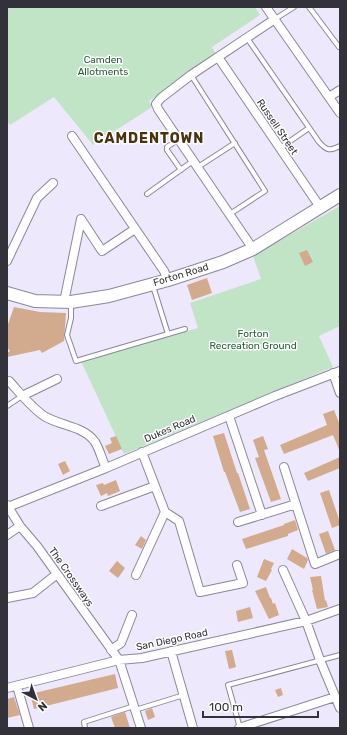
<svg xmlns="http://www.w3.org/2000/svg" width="347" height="735" viewBox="0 0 347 735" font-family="Rubik,sans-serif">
<rect width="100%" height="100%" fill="#ede8fb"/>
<path fill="#c1e4c7" d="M7,7H255L260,15L212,47L216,54L149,101L152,107L93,145L54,97L10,125L7,121Z
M340,206V326L319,336L333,367L124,454L81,361L198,328L190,303L261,279L253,256Z"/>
<path fill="#d2ab8f" d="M307,250L313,262L305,266L299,253Z
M207,278L212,293L192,300L187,285Z
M14,307L40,312L66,313L64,341L42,353L40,350L7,357V353L10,351L7,347V327Z
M334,410L340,425V452L333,435L284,454L280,445L327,425L323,414Z
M224,433L237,473H238L250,509L240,512L225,472H224L213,436Z
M116,436L122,449L109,454L105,446L112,443L110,438Z
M263,436L268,449L264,450L281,499L271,502L255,458L259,457L253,440Z
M340,457V468L308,481L304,473Z
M65,461L70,471L63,475L58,464Z
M116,480L120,491L108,496L107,493L101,496L96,485L103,483L104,485Z
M329,490L340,522V525L332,528L320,493Z
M295,520L298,530L288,534V536L246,549L242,539L284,525V524Z
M328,531L335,550L326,554L319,534Z
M141,536L146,540L142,549L135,545Z
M292,549L307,558L308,560L304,569L287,559Z
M264,559L274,563L271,569L272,570L266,581L257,577Z
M117,561L125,568L118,578L109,571Z
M321,576L325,601L326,600L328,607L317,609L312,590H313L310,577Z
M266,587L270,598H271L273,604L275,603L279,615L269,619L255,591Z
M250,607L253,618L238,622L236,611Z
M232,650L236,667L229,669L225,651Z
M115,674L118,688L34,709L30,694Z
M281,688L283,695L278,697L275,690Z
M14,697L20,715L7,718V699Z
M152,708L155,717L148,720L145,711Z
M125,712L130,728H115L111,717Z"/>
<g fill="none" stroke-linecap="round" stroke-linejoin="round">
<defs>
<path id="lane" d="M309,7L339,47
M275,19L294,7
M247,38L319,142C327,151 330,151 340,146
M191,75L265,191L230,214
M179,139L167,147V150L181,170
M280,148L309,128
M198,167L235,143
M147,194L193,161
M71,303V318L67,335L76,361L168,334L153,286
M168,334L185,329
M7,406L22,396
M135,710L184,695
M85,728L84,722L134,706
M240,728L228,685L340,655"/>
<path id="street" d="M266,7L340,113
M218,57L320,207
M329,97L340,90
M72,136L164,271L168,280
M253,249L158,109L156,104L161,98L191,75L275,19
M7,261L37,198L53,183
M64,302L81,219L102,251L135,229
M333,373L340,393
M9,381C20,393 31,407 44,416C60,426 84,426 95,442C100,450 102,460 106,468
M22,396L57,379
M229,416L262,515
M142,452L165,512L179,521L200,592L243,583L237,565
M284,467L315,564L337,555
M7,505L20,526L37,546L119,660L141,728
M101,506L155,486
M8,507L106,468L275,396L340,371
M238,522L296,504
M7,535L20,526
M283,570L306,621L320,660L340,708
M136,575L165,512
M7,598L33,593L57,574
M111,650L121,643L132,615
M171,651L193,728
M17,686L29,728
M7,688L119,660L142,658L306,621L340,609
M239,728L335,697"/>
<path id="primary" d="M7,293L35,301L71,302L109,296L168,280L223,262L253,249L340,195"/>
</defs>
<use href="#lane" stroke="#8c8799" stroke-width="6"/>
<use href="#street" stroke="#8c8799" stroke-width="10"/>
<use href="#primary" stroke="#8c8799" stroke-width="14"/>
<use href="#lane" stroke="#fff" stroke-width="4"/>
<use href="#street" stroke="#fff" stroke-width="8"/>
<use href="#primary" stroke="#fff" stroke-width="12"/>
</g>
<g text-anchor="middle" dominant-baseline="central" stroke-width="3" stroke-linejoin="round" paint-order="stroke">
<g font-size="10" fill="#276036" stroke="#fff">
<text x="103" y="60">Camden<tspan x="103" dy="12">Allotments</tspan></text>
<text x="253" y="334">Forton<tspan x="253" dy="12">Recreation Ground</tspan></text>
</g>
<g font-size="10" fill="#333139" stroke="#fff">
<text transform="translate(277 127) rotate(56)">Russell Street</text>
<text transform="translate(181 275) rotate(-17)">Forton Road</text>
<text transform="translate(170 429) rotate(-23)">Dukes Road</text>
<text transform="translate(71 577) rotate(55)">The Crossways</text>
<text transform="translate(172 640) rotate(-12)">San Diego Road</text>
</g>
<g font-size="14" font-weight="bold" letter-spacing="1" fill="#4a320f" stroke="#fff">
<text x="149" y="138">CAMDENTOWN</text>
</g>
</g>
<rect width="347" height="735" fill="none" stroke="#333139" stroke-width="16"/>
<g transform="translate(36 699) rotate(139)" stroke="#ffffff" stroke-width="3" paint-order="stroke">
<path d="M0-3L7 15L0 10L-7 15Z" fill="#333139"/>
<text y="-6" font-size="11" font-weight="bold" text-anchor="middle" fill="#333139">N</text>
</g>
<path d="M203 711v6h115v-6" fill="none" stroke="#333139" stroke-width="2"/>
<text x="209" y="711" font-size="12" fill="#333139" stroke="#ffffff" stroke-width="3" paint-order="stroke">100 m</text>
</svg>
